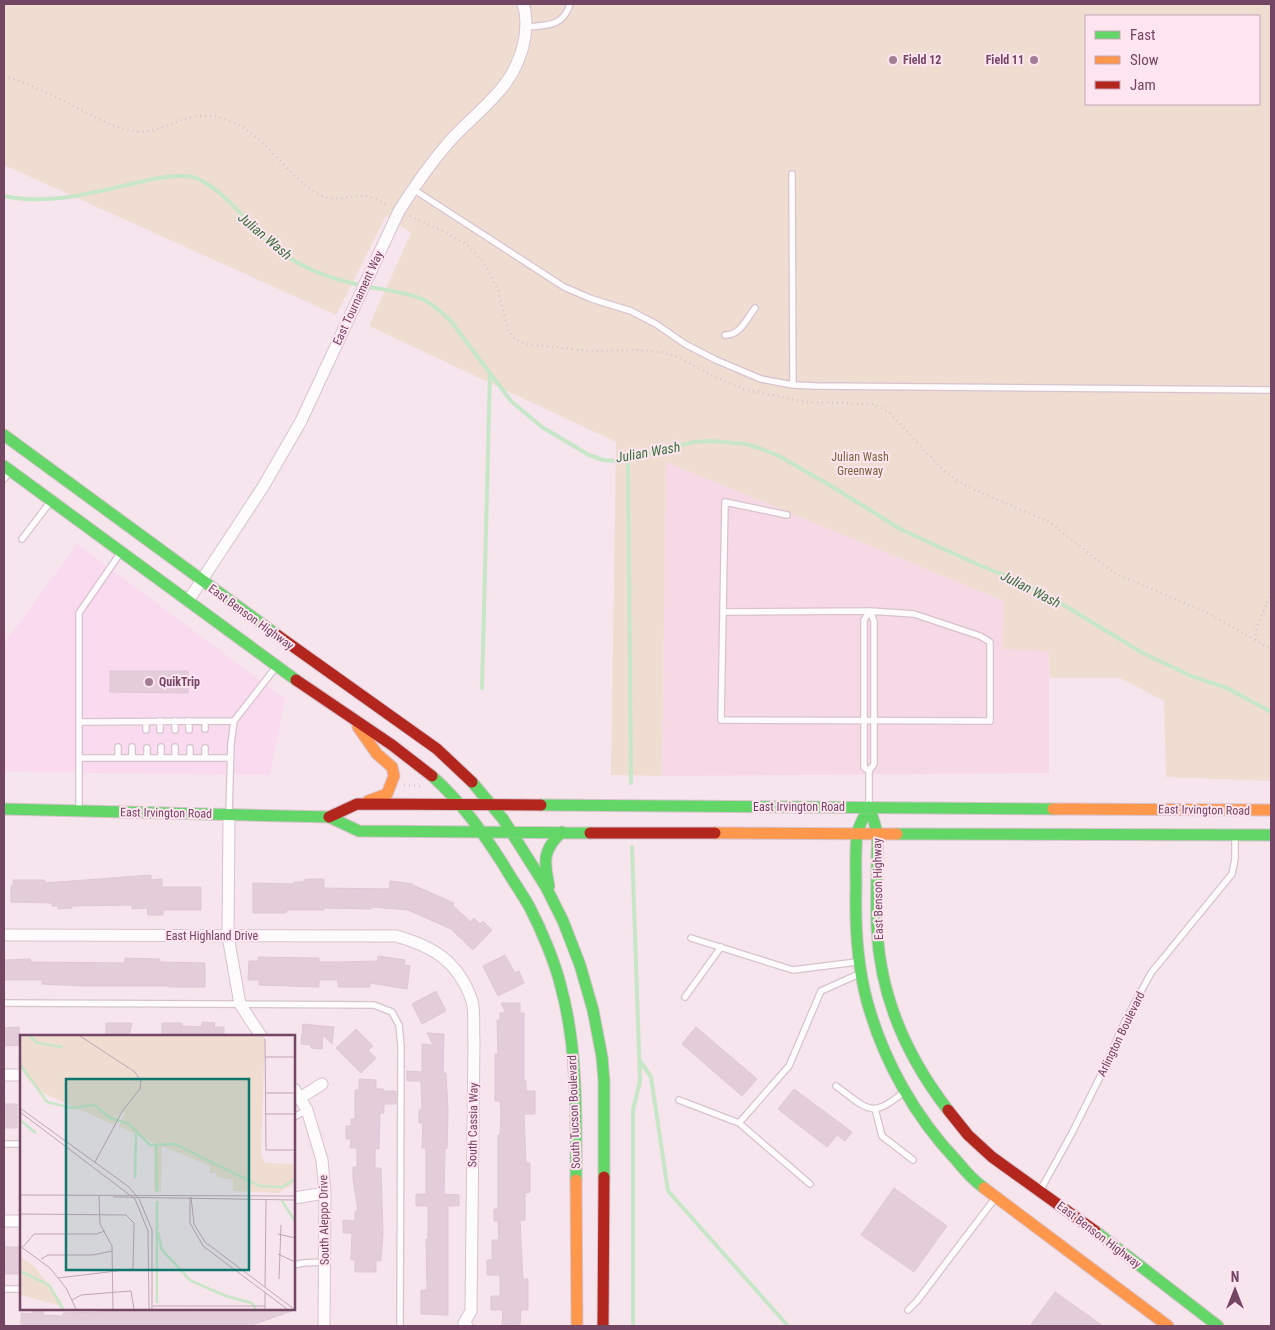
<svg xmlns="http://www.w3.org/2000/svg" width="1275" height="1330" viewBox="0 0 1275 1330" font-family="'Roboto Condensed',sans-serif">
<rect width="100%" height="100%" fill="#f6e5ec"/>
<path fill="#f7d9e6" d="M666,462L1004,601L1049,651V773L662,776Z"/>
<path fill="#fadaef" d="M77,544L285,699L270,775L4,772V644Z"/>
<path fill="#efddd2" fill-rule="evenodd" d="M4,4H1271V781L1166,777L1164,701L1120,678H1050L1049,651L1002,649L1004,601L666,462L662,776L611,775L616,442L369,326L411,233L386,216L336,315L4,165ZM1086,16H1259V104H1086Z"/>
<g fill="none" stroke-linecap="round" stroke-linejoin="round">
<path stroke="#c7e6c8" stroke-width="4" d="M4,196C47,205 89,194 131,184C150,180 167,175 187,176C215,179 246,221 265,239C273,247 283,254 293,260C317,275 347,283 375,288C392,291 410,293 426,301C435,306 442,313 450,320L511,401L542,427L589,455L603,460L618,461L694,442L711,441L746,444L762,449L779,456L831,486L902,530L979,565L1011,578L1062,604L1141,652L1191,676L1227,688L1271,712
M628,459L631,783
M482,688L490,373
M632,847L640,1081L633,1110V1326
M640,1061L651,1077L668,1191L788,1326"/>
</g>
<path fill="#e2cdd9" stroke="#dfc7d5" d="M110,671H188V693L110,692Z
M151,875V880L162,879V887H201V910H163V915H148L147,908L132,909V905L72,906V908L58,909V906H52V903L11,902V886H13V880H45V883Z
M309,879H324V888L389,889L390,881L413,884V885L454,903L453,906L471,922L474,918L480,924L483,921L492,930L473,950L451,929L408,910L371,907V909L324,908V910H287L286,913H253V883L294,884V882H304V880Z
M505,955L515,973L519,971L524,983L498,996L483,966Z
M378,956L405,960L404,965L410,966L407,989L370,983V987H338V980H319V987L259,985V980H248L249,961H258V957L319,958V962H339L378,961Z
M125,958L160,959V962L205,963V987H169V986H82L42,984V980H4V960L30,959L31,962L125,963Z
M436,991L446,1011L422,1024L412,1004Z
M501,1003H520V1013H524V1081H526V1091H535V1114H524L526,1163H530V1192L525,1193V1220H520L523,1279H528V1310H521L520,1326H502L503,1310H491V1296H500V1275H487V1260H492V1240H499L498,1221H494V1209H498V1135H500L501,1114L500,1101H495V1054H498L497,1020H500V1013H506Z
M202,1022L215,1023L214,1027H224V1036H162V1023H182V1026L202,1027Z
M106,1023H132L129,1036H106Z
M303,1024L334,1027L332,1044L323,1035L322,1049L311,1048V1045L301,1044Z
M19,1027L20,1045L4,1046V1028Z
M696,1027L757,1079L742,1096L682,1044Z
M356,1029L373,1046L368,1050L376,1058L361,1073L336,1048Z
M427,1033L444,1034L443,1073H446L448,1110L447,1149L445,1148L444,1194L459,1195V1206H448V1315L421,1314V1290H427L426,1239H428V1206H416V1194H426V1148H422L423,1123H419V1110H422L421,1081H407V1071L422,1072V1044L433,1045Z
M359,1079L376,1080V1089H383L385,1091H396V1104H384V1113H380L379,1149L375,1148V1168H381L383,1233L381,1261H376V1272H355V1260H351L352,1233H343V1220L355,1221V1211H358L353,1179V1167H357V1148H350L351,1139H346V1126H351V1119H355V1090H359Z
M794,1089L852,1132L845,1141L837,1135L827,1147L778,1109Z
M4,1104H17V1128H4Z
M894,1188L947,1226L914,1272L861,1235Z
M4,1247H21V1274H5Z
M1055,1292L1103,1326H1030Z
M103,1309L197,1312V1309H292V1311L249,1326H21V1313L32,1314V1310H43V1315L63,1316V1313L103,1312Z"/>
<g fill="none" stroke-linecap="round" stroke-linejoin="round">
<defs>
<path id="lane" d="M526,27C547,25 563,27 570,4
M792,174L793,385
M413,189L564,287L592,299L631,311L656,324L685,344L716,360L761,379L793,385L816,386L1271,390
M725,335C740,336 747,318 755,308
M4,479L10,471
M22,539L51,501
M870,611L914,614L980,636L990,642V721L721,720L723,612Z
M723,612L725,502L787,515
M189,721V730
M205,721V729
M79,722L234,721
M146,722V730
M160,730V721
M175,730V721
M118,747V758
M161,747V758
M175,747V758
M147,748V758
M190,748V758
M205,748V758
M79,758H230
M132,758V747
M869,807V771L874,764V621L870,611L864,620V767L869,771
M79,809V613L121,552
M229,813L231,744L234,721L276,667
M691,938L793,970L857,962
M685,997L721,947
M4,1003L374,1005L392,1012L399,1025L401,1046L400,1326
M836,1086C868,1109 871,1120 905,1091
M679,1100L739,1123
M875,1109L882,1136L913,1160
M294,1117L307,1110
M4,1144H21
M810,1184L739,1123L789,1066L821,991L859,974
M1041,1189L1072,1133L1106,1065L1125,1021L1151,973L1232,874L1235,859V835
M294,1265L303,1263L325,1262
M4,1289H21
M908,1310L917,1301L996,1197"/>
<path id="street" d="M188,601L263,487L301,421L399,211C414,187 430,164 448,143C480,107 516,89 525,37C526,26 527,15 523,4
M229,815L228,936L240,1004L261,1036
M4,935L396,936C433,946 459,962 472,1001C475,1012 473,1028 474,1040L471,1311L464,1323L467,1326
M4,1075H21
M294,1089L307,1110L322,1160L325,1193L324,1326
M300,1098L322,1084
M294,1198L325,1193
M4,1221H21"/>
<path id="fast" d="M4,435L277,635
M4,466L296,680
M432,776C462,803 481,830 503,864C511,878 521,892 529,906C541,929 555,962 561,987C578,1050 576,1115 576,1180
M472,782L503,819L546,887L563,921L580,965L593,1010L602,1057L604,1081V1177
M541,805L1053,809
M869,807C872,815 875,824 877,833C878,841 877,851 877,859C877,882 876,905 877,928C880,996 907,1057 948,1110
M869,807C865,815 858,826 857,835C855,852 856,870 856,888C855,926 857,964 867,1001C883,1060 915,1117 957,1161C965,1171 973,1180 984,1188
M4,809L329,817L359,831L590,833
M897,834L1271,835
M549,886C544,862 542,850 562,832
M1095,1231L1218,1326"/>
<path id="slow" d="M358,727L377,754L392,767L394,776L387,794L368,801
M1053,809L1271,810
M715,833L897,834
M576,1180L577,1326
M984,1188L1168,1326"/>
<path id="jam" d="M277,635L437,749L472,782
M296,680L392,745L432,776
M329,817L357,804L541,805
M590,833H715
M948,1110L968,1135L992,1157L1095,1231
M603,1326L604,1177"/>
</defs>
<use href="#lane" stroke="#d7c3ce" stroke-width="8"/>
<use href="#street" stroke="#d7c3ce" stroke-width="13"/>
<use href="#fast" stroke="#d6c2cd" stroke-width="13"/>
<use href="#slow" stroke="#d6c2cd" stroke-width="13"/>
<use href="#jam" stroke="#d6c2cd" stroke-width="13"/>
<path stroke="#d5c5cf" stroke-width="2.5" stroke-dasharray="1 4" stroke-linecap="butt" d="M4,76C29,83 54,96 77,108C95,117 113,128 133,131C163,136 187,107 222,118C266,131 283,175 320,195C334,203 349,195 365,196C373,197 382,202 389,206
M410,216L441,230L466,244L484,263L498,290L508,330L515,339L527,344L542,346L591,351L640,350L663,352L680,358L713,376L743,389L807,402L873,404L889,412L943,470L966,486L1049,522L1114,573L1208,613L1271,649
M1255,640L1257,627L1271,593
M404,785L420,786"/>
<use href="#lane" stroke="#fefbfc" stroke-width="5.5"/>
<use href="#street" stroke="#fefbfc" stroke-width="11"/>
<use href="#fast" stroke="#63d668" stroke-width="11"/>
<use href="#slow" stroke="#ff974d" stroke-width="11"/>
<use href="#jam" stroke="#b3261e" stroke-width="11"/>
</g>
<g fill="#a17e94" stroke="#ffe5f0" stroke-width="2">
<circle cx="893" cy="60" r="5"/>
<circle cx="1034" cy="60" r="5"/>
<circle cx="149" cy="682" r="5"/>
</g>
<g text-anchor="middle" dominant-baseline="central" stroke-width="4" stroke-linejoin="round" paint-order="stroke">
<g font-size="12" font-weight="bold" fill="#734664" stroke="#ffe5f0" text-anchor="start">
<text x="903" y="60">Field 12</text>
<text x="1024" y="60" text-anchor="end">Field 11</text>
<text x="159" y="682">QuikTrip</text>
</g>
<g font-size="12" fill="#734664" stroke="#ffe5f0">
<text transform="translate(358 298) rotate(-65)">East Tournament Way</text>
<text transform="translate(251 617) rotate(36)">East Benson Highway</text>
<text x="799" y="807">East Irvington Road</text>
<text transform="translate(1204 810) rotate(1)">East Irvington Road</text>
<text transform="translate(166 813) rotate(1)">East Irvington Road</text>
<text transform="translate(878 889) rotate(-91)">East Benson Highway</text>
<text x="212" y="936">East Highland Drive</text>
<text transform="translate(1121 1034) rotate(-64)">Arlington Boulevard</text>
<text transform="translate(574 1112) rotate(-92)">South Tucson Boulevard</text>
<text transform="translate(473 1125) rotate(-89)">South Cassia Way</text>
<text transform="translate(324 1220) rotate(-91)">South Aleppo Drive</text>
<text transform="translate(1099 1235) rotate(37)">East Benson Highway</text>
</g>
<g font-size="12" fill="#7a663e" stroke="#ffe5f0">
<text x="860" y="457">Julian Wash<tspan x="860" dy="14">Greenway</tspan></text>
</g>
<g font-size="14" font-style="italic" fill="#37733f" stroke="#ffe5f0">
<text transform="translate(265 236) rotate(40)">Julian Wash</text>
<text transform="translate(648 452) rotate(-10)">Julian Wash</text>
<text transform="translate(1031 589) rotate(27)">Julian Wash</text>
</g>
</g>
<g transform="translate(20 1035)">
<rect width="275" height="275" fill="#f6e5ec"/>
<path d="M0,1H245L241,118L245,128L275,129V148L259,158L213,156V145L197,142L196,138H190V131L142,111L141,156H134V108L99,91L105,78L102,76L94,90L17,55L0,34ZM0,222L14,231L42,267L38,270L0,260Z" fill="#efddd2"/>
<path fill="none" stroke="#c7e6c8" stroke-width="2.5" d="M10,1L17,8L43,12M0,29L27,67L51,73L75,70L88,82L109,89L130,110L155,109L240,151L262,152L275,144M0,85L16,98M136,110L137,157M115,143L116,99M137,166V268M262,166L275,186M138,197L142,215L171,246L206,261L232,268L236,274M0,236L29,250L43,274"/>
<path fill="none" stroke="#c2a5b6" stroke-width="1" d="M60,1L115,37L121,46L120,54L103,75L75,127M245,4L246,115M245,22H275M245,58H275M0,73L109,152L119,164L132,195V274M0,77L115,164L128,196L129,274M245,79H275M246,115H275M0,160L275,161M79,161L80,189L92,211L93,274M93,162L275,165M170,162V188L183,211L267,274M171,162L174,189L185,207L274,274M0,179L106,180L114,188L113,235M258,199L275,203M0,211L30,233L46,253L56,274M3,212L14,199H76L85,196M258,219L275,227M21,224L28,220H73L92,216M38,243L113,234M259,244L261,190M245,252L246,165M245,257V274M52,265L61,260L111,256L114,274M133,271H245"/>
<path fill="#0f766e" fill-opacity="0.15" stroke="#0f766e" stroke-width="2.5" d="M46,44H229V235H46Z"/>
<rect width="275" height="275" fill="none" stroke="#734664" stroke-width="2.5"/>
</g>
<rect width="1275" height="1330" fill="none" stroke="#734664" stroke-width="10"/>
<rect x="1085" y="15" width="175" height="90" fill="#ffe5f0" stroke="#c7a5b8"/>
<rect x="1095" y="31" width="25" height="8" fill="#63d668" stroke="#c7a5b8"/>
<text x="1130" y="40" font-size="15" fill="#734664">Fast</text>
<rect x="1095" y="56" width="25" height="8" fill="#ff974d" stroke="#c7a5b8"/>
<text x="1130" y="65" font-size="15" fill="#734664">Slow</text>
<rect x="1095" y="81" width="25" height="8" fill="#b3261e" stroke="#c7a5b8"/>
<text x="1130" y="90" font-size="15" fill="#734664">Jam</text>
<g transform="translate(1235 1290)" stroke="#ffe5f0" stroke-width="4" paint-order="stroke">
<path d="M0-4L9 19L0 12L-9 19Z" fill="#734664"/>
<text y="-8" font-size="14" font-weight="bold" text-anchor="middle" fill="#734664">N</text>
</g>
</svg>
